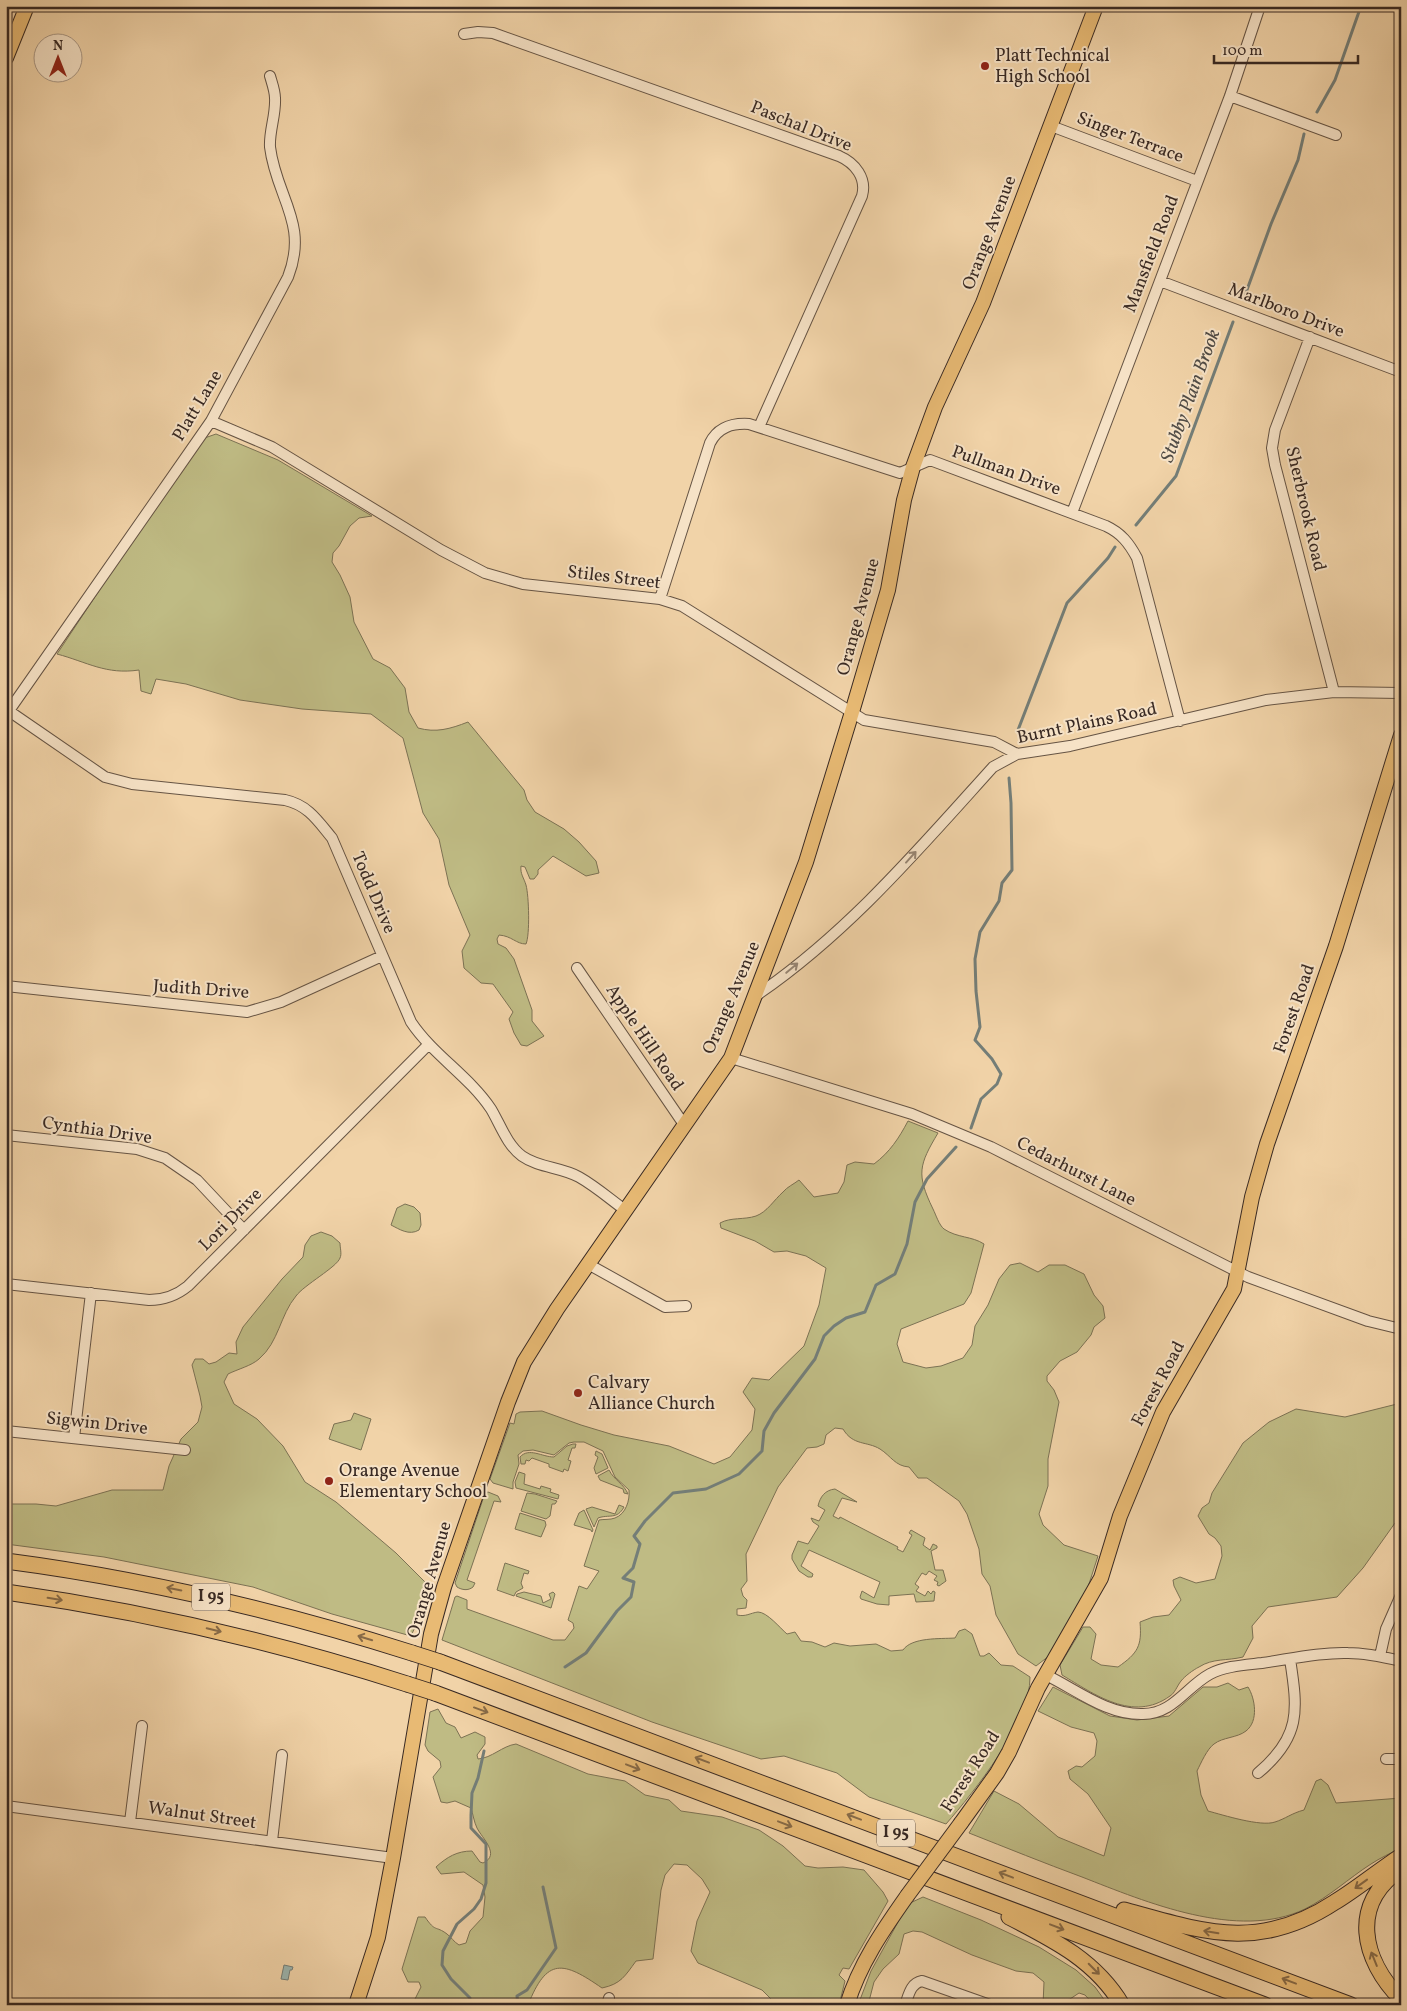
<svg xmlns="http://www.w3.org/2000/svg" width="1407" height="2011" viewBox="0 0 1407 2011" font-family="Vollkorn,serif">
<rect width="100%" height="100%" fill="#f1d3a8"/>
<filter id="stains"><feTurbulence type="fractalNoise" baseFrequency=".004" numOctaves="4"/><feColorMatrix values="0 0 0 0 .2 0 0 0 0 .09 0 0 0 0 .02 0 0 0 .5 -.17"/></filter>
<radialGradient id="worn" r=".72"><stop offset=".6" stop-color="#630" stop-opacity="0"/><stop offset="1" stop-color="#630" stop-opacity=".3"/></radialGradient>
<path fill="#bfbb84" stroke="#7c7254" d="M216,434L278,460L372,516L359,518L350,526L339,546L333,553L332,562L340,575L350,597L354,622L373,659L390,668L405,688L409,712L418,728C436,733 450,729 468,722L524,790L527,800L535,812L564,829L579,842L596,861L599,873L586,876L553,856L538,870V874L534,879H530L525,867L521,866C520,874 524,878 526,885C529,896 530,935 526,944C516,944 512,936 499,935L497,939L498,944L506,948L514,959L532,1010V1021L544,1036L527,1046L521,1045L514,1033L509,1019L513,1012L493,984L481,983L464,968L462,951L470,935L449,885L439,839L423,813L403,738L371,714L302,709L240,700L186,684L156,679L151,694L141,691L139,670C106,675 87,662 57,654L199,440Z
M908,1121L938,1133C919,1165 916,1174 933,1209C936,1215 939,1225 944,1229C957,1238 972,1236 984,1244L971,1293L964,1304L901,1329L897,1344L903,1362L926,1368L941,1366L963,1358L972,1345L975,1326L988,1305L999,1279L1010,1265L1020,1263L1038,1272L1049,1265H1065L1084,1274L1094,1295L1103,1306L1105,1318L1094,1327L1091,1335L1077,1352L1060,1361L1047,1376V1381L1054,1390L1059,1402L1048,1459V1486L1039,1514L1043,1525L1064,1545L1098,1556L1088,1587L1049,1656L1036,1666L1018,1654L996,1615L990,1586L982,1574L979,1549L967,1514L959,1501L927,1478H918L909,1467C895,1466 891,1456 880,1449C867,1441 853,1446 843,1429L835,1428L826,1435L824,1444L817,1447L807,1448L778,1487L746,1554L747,1581L741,1589L743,1596L747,1600L746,1608L737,1609V1615C746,1617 750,1613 758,1612C767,1612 780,1628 787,1634L795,1632L801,1641L812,1642L825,1647L834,1643L850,1646L876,1644L891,1651L903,1650C912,1637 940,1639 955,1638L959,1631L965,1629L972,1634L980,1656H984L989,1653L1001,1665L1013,1666L1030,1677C1031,1721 974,1792 946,1824L869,1797L837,1773L784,1756L761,1759L652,1722L442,1640L455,1597L457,1596L467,1600V1609L553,1640H565L574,1628L573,1623L568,1620L579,1586L587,1589L599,1571L584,1566L599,1520C604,1519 610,1520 615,1518C626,1514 630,1500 629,1490L615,1477L603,1451L584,1442H574L569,1443L554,1455L533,1450L523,1451L518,1455L519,1464L513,1482V1489L493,1483L490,1479L510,1423L514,1424L516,1414L520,1412L542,1411L581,1425L614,1435L669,1446L714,1464L730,1457L752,1430L755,1409L743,1392L752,1378L769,1380L804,1346L819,1305L826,1268L806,1256L787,1251L774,1252L755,1241L721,1228L720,1223C731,1217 744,1220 756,1216C767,1212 774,1200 783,1192C787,1187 794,1184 799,1180L814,1197L838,1193L844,1182L847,1165L855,1162L874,1164C890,1152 899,1138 908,1121Z
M405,1204L414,1207L420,1213L421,1225L419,1230C409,1236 399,1229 391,1225L397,1208Z
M321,1232L332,1236L340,1243C340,1248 342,1254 340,1258C337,1267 304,1285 296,1296C280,1315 279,1342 259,1359C251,1366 238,1369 228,1374L224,1382L234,1404L257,1419L283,1446L305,1482L336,1502L396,1553L432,1589L411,1636L332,1614L253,1587L104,1557L6,1544V1504H36L56,1506L112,1490H163L169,1466L181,1439L198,1422L202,1407L200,1396L192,1365L195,1359H203L209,1364L216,1362L229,1353L237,1354L236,1342L243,1327L282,1279L303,1257L305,1245L311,1236Z
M1401,1403V1518L1395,1523L1363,1568L1337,1597L1268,1607L1252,1626L1253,1638L1243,1657C1227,1661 1213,1658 1199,1667C1193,1670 1185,1676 1181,1681C1177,1686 1175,1693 1170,1696C1133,1723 1094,1694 1062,1675L1060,1665L1083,1627H1090L1096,1634L1091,1659L1101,1665L1118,1667C1138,1653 1142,1646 1140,1622L1153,1617L1169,1615L1181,1600L1174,1586L1173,1580L1180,1577L1196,1583L1215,1579L1222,1556L1221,1546L1215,1538L1209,1534L1198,1516L1202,1508L1209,1503L1212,1493L1243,1443L1269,1422L1296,1409L1345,1417Z
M354,1413L371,1419L361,1450L329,1439L334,1424L351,1420Z
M573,1444H576L575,1448H572L568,1460L571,1461L568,1471L564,1469L563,1472L549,1467V1464L532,1458L529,1461L526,1460L525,1464H521L520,1457C529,1447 542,1457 554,1457L567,1446Z
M596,1451L602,1454L608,1468L596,1474L594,1468L598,1457L595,1455Z
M609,1470C614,1480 624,1484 628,1494L624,1493L623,1489L600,1480L598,1476Z
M519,1472L525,1474L524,1484L540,1489L541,1486L551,1489L550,1492L559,1495L558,1499L516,1488L515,1482Z
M835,1489L857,1502L842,1498L833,1516L839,1519L840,1517L898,1547L897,1549L903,1552L912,1535L909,1533L911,1530L925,1538L923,1545L930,1550L933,1544L937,1546V1548L931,1551L935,1570H943L946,1581L939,1586L937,1585L938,1582L934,1580L937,1576L929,1571L926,1575L922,1573L915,1584L919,1587L916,1591L925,1596L928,1591L931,1594L933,1591L935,1592L934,1601L916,1602L914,1594L889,1596V1605L877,1604L861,1599L860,1597L862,1591L874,1598L880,1582L809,1550L801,1566L813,1574L812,1577H808L799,1571L792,1559V1555L798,1541L808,1544L819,1526L813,1522L811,1518L819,1521L825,1510L818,1506C820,1497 825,1490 835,1489Z
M488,1492L498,1496L501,1502L494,1501L467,1580L475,1583L473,1587C468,1591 462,1590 457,1587L455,1583L485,1493Z
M527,1493L535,1494L557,1501L555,1504H552L550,1516L546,1519L521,1511Z
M619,1505L624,1507C617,1520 609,1514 598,1518L594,1527L586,1509L592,1507L615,1514Z
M584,1510L593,1530L592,1532L591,1530L574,1525L579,1513Z
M520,1513L545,1521L546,1525L541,1537L515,1529Z
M505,1563L529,1571L528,1574L524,1573L521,1583L523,1588L516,1592L514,1596L497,1590Z
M524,1592L541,1596L543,1603L551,1599L549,1594L553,1592L555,1594L551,1608L516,1596L517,1594Z
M1228,1683L1239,1690L1248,1687C1255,1698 1259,1721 1246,1731C1237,1738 1223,1737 1214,1744C1207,1749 1201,1763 1197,1771L1201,1795L1208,1811C1223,1815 1261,1827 1275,1822C1285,1819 1292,1813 1304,1810L1316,1781L1321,1779L1328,1785L1336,1803L1401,1798V1848C1391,1853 1380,1858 1371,1864C1349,1878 1329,1897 1305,1909C1238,1941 1146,1902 1082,1877C1044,1863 1007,1848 969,1833L994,1791L1019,1804L1058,1837L1104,1856L1111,1828L1088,1794L1070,1779L1068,1771L1076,1766L1082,1767L1095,1756L1097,1741L1094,1733L1071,1727L1038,1711L1053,1687L1110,1716L1137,1720L1169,1716L1203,1687H1217Z
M438,1709L446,1723L455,1727L461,1738L475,1732L485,1737V1744L477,1755L478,1759C492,1758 502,1746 516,1744L588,1774L625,1781L645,1795L669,1800L681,1811L722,1817L759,1830L783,1846L805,1866L818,1868L843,1867L864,1870L883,1892L888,1901L849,1969L843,1968L839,1975L845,1981L839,2005H772L773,2001L762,1990L698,1963L691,1951L697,1921L710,1892L702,1879L687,1865L674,1864L665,1875L661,1890L653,1959L636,1961C625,1976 621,1984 602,1988C563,1961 547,1957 528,2005H412L421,1987L419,1982H408L402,1969L418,1917H425C436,1933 435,1925 447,1934C451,1937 454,1942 459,1945L466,1943L470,1931L483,1917L485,1897L483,1885L464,1872L441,1874L436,1867C447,1857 457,1851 472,1851L480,1862L483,1863C501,1855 482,1838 477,1828C474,1822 473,1814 471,1808L455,1801L447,1803L441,1802L433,1777L441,1767L440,1761L428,1751L425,1745L430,1712Z
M923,1897L981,1920L1039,1947L1076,1970L1095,1987L1108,2005H1094L1085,1995L1079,1993L1061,2005H1043L1044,1982L1033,1973L1016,1971L972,1955L922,1932L913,1931L904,1934L899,1954L883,1969L874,1982L868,2005H858L871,1971L908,1904Z"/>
<path fill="#9cb6b0" stroke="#747e78" d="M284,1965L293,1967L292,1970H290L288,1980L281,1979Z"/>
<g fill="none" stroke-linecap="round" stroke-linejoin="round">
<path stroke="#747e78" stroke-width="3" d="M1317,112L1335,80L1361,6
M1244,298L1271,224L1298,160L1304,134
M1136,525L1176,476L1233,322
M1018,730L1067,603L1108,558L1115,547
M971,1128L981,1099L997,1084L1001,1074L992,1059L975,1040L980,1027L976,991L975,959L980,932L999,901L1002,883L1012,870L1011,803L1009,778
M565,1667L586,1653L617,1611L631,1597L634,1582L623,1578L633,1568L640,1544L634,1536L645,1521L673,1493L706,1489L739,1474L762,1451L764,1431L774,1413L815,1359L824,1336L834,1326L846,1318L865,1312L876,1285L895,1274L907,1244L915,1202L927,1179L956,1147
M469,2005L470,1998L451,1979L442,1965L443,1951L457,1924L474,1909L481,1899L486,1883V1844L471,1828V1815L472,1793L478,1778L484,1751
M518,2005L517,1996L527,1990L556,1948L543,1887"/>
<defs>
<path id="minor" d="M464,34L478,32L493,33L839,156C855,163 867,178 862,196L759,427
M1230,96L1336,135
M1051,126L1197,181
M1160,281L1401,372
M1310,337L1275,430L1272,448L1275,465L1334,692
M211,421L272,447L441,550L485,573L523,584L660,599L682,606L864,720L994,742L1017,754
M1072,513L1230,96L1260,6
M660,599L710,443C718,427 732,423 749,424L900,473L930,460L1106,526C1121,533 1129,543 1137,558L1180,721
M9,711L105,777L132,784L285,800C308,805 318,821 332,838L411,1022C433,1055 469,1076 491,1109C500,1124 507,1145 522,1156C539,1168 561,1167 579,1177C595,1186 610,1199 625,1210
M6,715L211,421L288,277C309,223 276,197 270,147C269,131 276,115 275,98C275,91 272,83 270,76
M577,968L685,1126
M6,986L247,1012L281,1002L382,956
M754,997C846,935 919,849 993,767L1017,754L1070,746L1266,700L1334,692L1401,693
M731,1058L912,1114L991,1147L1248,1277L1368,1321L1401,1329
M6,1135L137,1149L165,1158L197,1180L244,1230
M588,1264L665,1307L686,1306
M6,1284L149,1300C164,1300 176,1296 188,1286L428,1045
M6,1431L185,1450
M74,1438L91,1293
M1380,1656L1386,1629L1401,1595
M1046,1675C1077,1690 1107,1715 1143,1714C1173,1714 1186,1687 1210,1674C1225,1666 1245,1665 1262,1663C1290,1659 1320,1652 1348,1653C1366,1653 1384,1657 1401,1661
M1386,1759H1401
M1258,1773C1301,1737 1298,1711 1290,1659
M6,1806L393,1858
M130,1822L142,1726
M272,1841L282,1755
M607,2005L609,1998
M905,2005C909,1994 911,1983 922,1981L990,2005"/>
<path id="major" d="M6,58L27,6
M961,1823L997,1773L1009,1752L1038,1688L1101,1578L1120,1516L1163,1412L1234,1289L1252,1197L1267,1144L1336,946L1401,735
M356,2005L378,1937L393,1858L431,1634L444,1587L508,1402L524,1362L557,1309L731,1058L806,862L852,712L888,590L904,500L913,467L935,407L983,303L1096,6
M847,2005C859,1965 883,1930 907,1896"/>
<path id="highway" d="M6,1561C144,1579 279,1611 412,1653
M6,1592C143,1611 276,1642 407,1684
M440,1662L1351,2005
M435,1693L1265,2005
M1401,1869C1349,1904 1362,1960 1401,1999
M1124,1910C1204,1932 1259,1952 1335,1902C1358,1888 1378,1871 1401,1856
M1009,1917C1054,1940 1096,1961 1122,2005"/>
</defs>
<use href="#minor" stroke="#665444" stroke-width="12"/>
<use href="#major" stroke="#382923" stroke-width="16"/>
<use href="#highway" stroke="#382923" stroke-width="17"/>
<use href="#minor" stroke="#f6e2c6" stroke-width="10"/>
<use href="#major" stroke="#e8ba74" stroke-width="14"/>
<use href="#highway" stroke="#e8ba74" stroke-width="15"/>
<defs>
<path id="major-bridge" d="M907,1896L961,1823"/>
<path id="highway-bridge" d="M412,1653L440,1662
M407,1684L435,1693"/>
</defs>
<use href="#major-bridge" stroke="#382923" stroke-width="16" stroke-linecap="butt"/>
<use href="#highway-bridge" stroke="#382923" stroke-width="17" stroke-linecap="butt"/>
<use href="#major-bridge" stroke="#e8ba74" stroke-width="14"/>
<use href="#highway-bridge" stroke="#e8ba74" stroke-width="15"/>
</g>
<defs><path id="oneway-shaft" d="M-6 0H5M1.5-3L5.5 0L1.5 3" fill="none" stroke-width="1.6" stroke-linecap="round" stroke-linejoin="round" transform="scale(1.25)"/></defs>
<g stroke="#978674">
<use href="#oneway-shaft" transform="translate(911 857) rotate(-48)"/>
<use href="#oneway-shaft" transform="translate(792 968) rotate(-40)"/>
</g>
<g stroke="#876a47">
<use href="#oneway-shaft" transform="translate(174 1589) rotate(-169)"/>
<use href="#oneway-shaft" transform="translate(55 1599) rotate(9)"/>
<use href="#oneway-shaft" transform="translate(214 1630) rotate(13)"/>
<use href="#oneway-shaft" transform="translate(365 1638) rotate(-163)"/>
<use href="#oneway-shaft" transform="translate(481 1710) rotate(20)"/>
<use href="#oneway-shaft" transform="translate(702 1760) rotate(-159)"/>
<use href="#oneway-shaft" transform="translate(633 1767) rotate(21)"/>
<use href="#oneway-shaft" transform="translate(854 1817) rotate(-159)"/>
<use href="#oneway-shaft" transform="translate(785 1824) rotate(21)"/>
<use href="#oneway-shaft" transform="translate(1006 1875) rotate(-159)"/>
<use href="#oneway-shaft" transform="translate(1361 1884) rotate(144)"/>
<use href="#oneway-shaft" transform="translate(1057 1927) rotate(21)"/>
<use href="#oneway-shaft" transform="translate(1211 1932) rotate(-171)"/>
<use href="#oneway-shaft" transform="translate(1374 1959) rotate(-112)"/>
<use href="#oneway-shaft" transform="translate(1094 1969) rotate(45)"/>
<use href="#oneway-shaft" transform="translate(1289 1981) rotate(-159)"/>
</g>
<g fill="#8f2418" stroke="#f6e2c6" stroke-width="2">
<circle cx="985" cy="66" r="5"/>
<circle cx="578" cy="1393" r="5"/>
<circle cx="329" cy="1481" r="5"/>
</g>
<g text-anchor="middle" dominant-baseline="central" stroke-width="4" stroke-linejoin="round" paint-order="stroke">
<g fill="#f6e2c6" stroke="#716054" stroke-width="1">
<rect x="192" y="1583.5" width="38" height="27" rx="4"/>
<rect x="877" y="1819.5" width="38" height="27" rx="4"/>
</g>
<g font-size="16" font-weight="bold" fill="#382923">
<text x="211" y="1597">I 95</text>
<text x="896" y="1833">I 95</text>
</g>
<g font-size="18" fill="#382923" stroke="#f6e2c6" text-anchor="start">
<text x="995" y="56">Platt Technical<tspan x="995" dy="21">High School</tspan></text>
<text x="588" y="1383">Calvary<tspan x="588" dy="21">Alliance Church</tspan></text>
<text x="339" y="1471">Orange Avenue<tspan x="339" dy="21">Elementary School</tspan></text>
</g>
<g font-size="18" fill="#382923" stroke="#f6e2c6">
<text transform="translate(801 127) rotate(22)">Paschal Drive</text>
<text transform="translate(1130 138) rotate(21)">Singer Terrace</text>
<text transform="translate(990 233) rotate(-69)">Orange Avenue</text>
<text transform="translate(1152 254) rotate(-69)">Mansfield Road</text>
<text transform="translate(1286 311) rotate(21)">Marlboro Drive</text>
<text transform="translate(198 406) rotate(-59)">Platt Lane</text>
<text transform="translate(1006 471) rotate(20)">Pullman Drive</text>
<text transform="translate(1305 509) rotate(77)">Sherbrook Road</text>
<text transform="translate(614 578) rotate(7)">Stiles Street</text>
<text transform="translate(859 617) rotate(-75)">Orange Avenue</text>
<text transform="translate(1087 724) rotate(-12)">Burnt Plains Road</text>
<text transform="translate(373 893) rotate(67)">Todd Drive</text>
<text transform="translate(201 990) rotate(4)">Judith Drive</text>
<text transform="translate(732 998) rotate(-67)">Orange Avenue</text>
<text transform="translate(1295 1009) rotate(-71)">Forest Road</text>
<text transform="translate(644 1038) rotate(56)">Apple Hill Road</text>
<text transform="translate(97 1131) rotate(8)">Cynthia Drive</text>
<text transform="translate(1076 1172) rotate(27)">Cedarhurst Lane</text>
<text transform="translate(231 1220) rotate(-45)">Lori Drive</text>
<text transform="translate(1159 1384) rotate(-62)">Forest Road</text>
<text transform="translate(97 1424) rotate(6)">Sigwin Drive</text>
<text transform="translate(430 1580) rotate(-74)">Orange Avenue</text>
<text transform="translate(971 1772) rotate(-57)">Forest Road</text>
<text transform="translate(202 1816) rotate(8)">Walnut Street</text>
</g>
<g font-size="19" font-style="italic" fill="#514c46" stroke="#f6e2c6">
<text transform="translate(1191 396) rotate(-70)">Stubby Plain Brook</text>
</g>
</g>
<rect width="1407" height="2011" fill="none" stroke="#f1d3a8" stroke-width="25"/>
<rect x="8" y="8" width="1392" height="1996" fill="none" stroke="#382923" stroke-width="2.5"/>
<rect x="12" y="12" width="1382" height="1986" fill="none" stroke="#382923"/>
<g transform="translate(58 58)"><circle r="24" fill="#f6e2c6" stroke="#aa9885"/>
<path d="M0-4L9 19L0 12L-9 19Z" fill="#8f2418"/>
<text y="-8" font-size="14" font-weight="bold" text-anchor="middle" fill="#382923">N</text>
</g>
<path d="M1214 55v8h144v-8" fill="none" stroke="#382923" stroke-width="2.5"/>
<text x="1222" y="55" font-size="15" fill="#382923" stroke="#f6e2c6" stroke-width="4" paint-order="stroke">100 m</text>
<rect width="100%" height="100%" filter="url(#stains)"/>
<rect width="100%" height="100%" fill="url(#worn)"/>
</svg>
